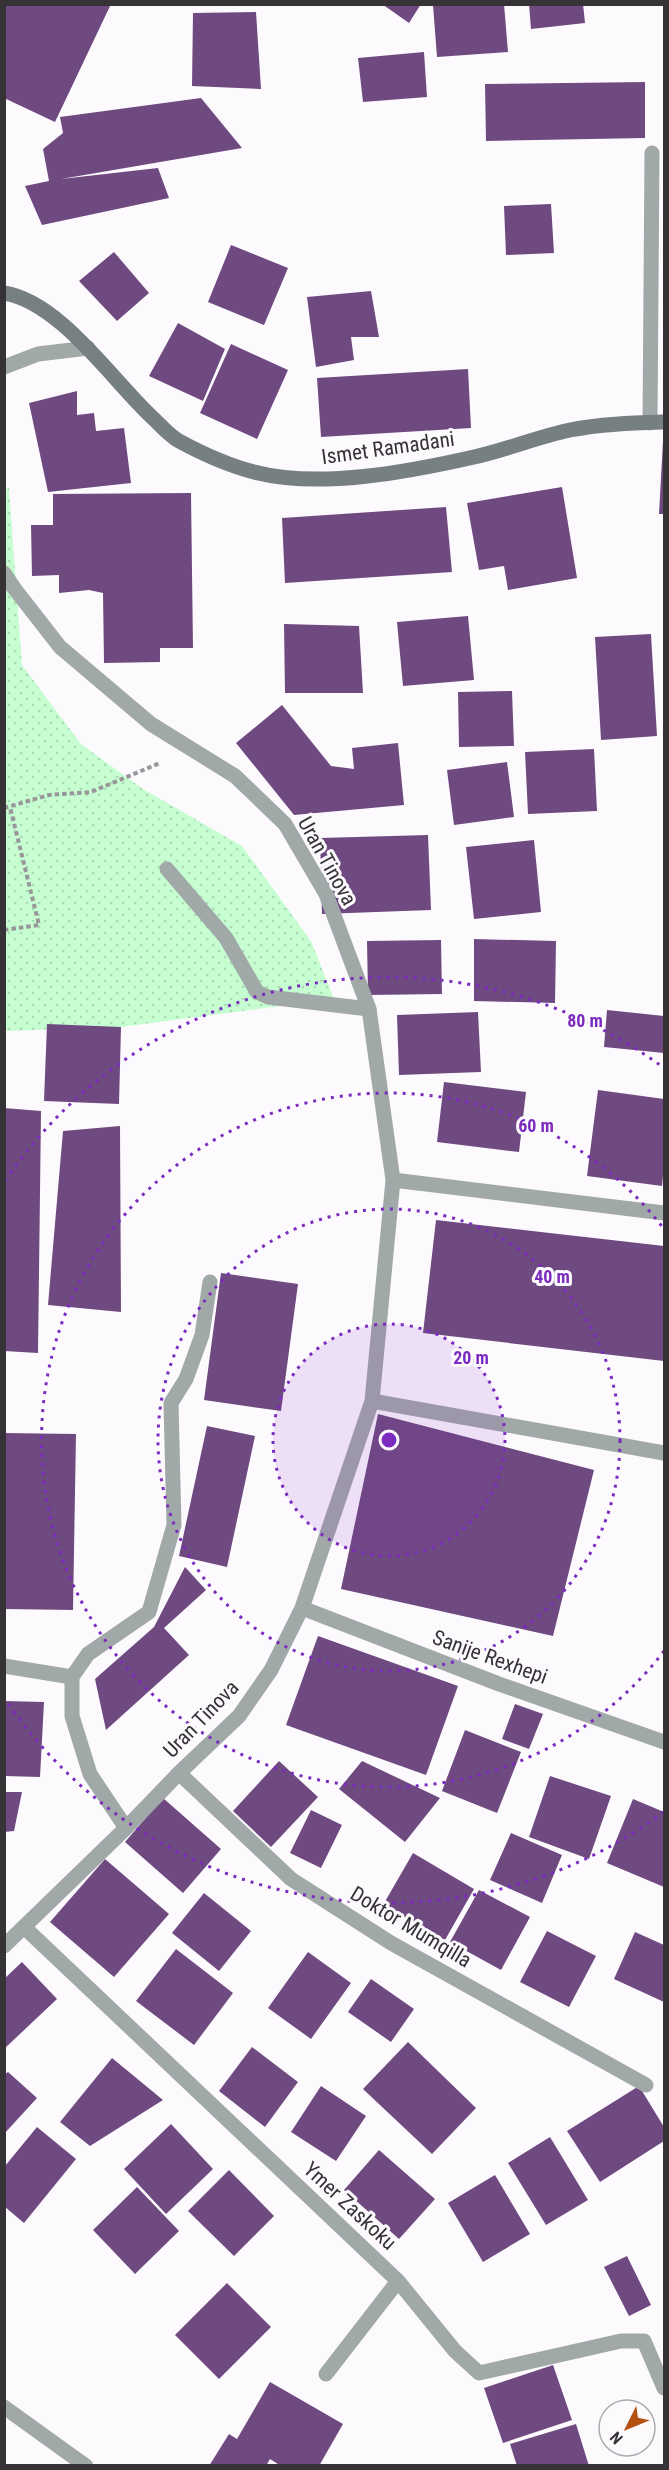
<svg xmlns="http://www.w3.org/2000/svg" width="669" height="2470" viewBox="0 0 669 2470" font-family="'Roboto Condensed',sans-serif">
<defs>
<pattern id="green-dots" width="8" height="8" patternUnits="userSpaceOnUse" patternTransform="scale(1.5)"><rect width="8" height="8" fill="#c6fed2"/><path d="M2 2h.1M6 6h.1" fill="none" stroke="#abdab5" stroke-width="1.8" stroke-linecap="round"/></pattern>
</defs>
<rect width="100%" height="100%" fill="#fdfafe"/>
<path fill="url(#green-dots)" d="M9,488L22,665L81,744L143,789L242,846L311,941L334,999L121,1027L5,1031L4,489Z"/>
<path fill="#6f4a80" d="M4,4H111L55,122L4,98Z
M382,4H421L409,23Z
M504,4L508,52L437,57L433,5Z
M529,4H583L585,23L531,29Z
M256,12L261,89L192,86L193,13Z
M424,52L427,97L363,102L358,58Z
M645,82V138L486,141L485,84Z
M201,98L242,148L61,179L158,168L169,198L42,225L25,186L49,181L43,149L63,133L60,117Z
M551,204L554,253L506,255L504,206Z
M231,245L288,268L264,325L208,302Z
M114,252L149,293L117,321L79,281Z
M371,291L379,337H351L354,360L316,367L307,297Z
M178,323L225,349L203,401L149,376Z
M231,344L288,370L257,439L200,413Z
M468,369L471,428L321,437L317,378Z
M77,391V415L94,413L96,431L124,428L131,483L48,492L29,403Z
M663,441H664V514H659Z
M562,487L577,578L508,590L504,566L479,570L467,503Z
M191,493L193,648H160V662L104,663L103,593L89,590L59,593V575L32,576L31,525H53V494Z
M446,507L452,572L285,583L282,518Z
M468,616L474,680L403,686L397,622Z
M284,624L359,626L363,693H285Z
M651,634L657,736L601,740L595,637Z
M512,691L514,746L459,747L458,692Z
M282,705L331,766L354,769L352,748L398,743L404,805L294,815L236,743Z
M594,749L597,811L528,814L525,752Z
M507,762L514,817L454,825L447,770Z
M428,835L431,910L322,914L320,838Z
M534,840L541,912L474,919L466,847Z
M474,939L556,941L555,1003L474,1001Z
M441,940L442,994L368,995L367,941Z
M607,1010L664,1016V1053L604,1047Z
M478,1012L481,1072L399,1075L397,1015Z
M47,1024L121,1027L119,1104L44,1101Z
M444,1082L526,1092L519,1152L437,1142Z
M598,1090L664,1099V1165L662,1186L587,1176Z
M4,1108L41,1111L38,1353L4,1351Z
M120,1126L121,1312L48,1305L63,1131Z
M436,1220L664,1246V1361L423,1333Z
M221,1273L298,1284L281,1411L204,1400Z
M378,1414L594,1470L553,1636L341,1589Z
M207,1426L255,1436L227,1567L179,1556Z
M4,1433L76,1434L73,1610L4,1609Z
M185,1567L206,1590L164,1628L189,1655L106,1730L95,1679L154,1627Z
M318,1636L458,1686L426,1775L286,1725Z
M4,1701L44,1702L40,1777L4,1776Z
M515,1704L543,1714L529,1749L502,1739Z
M465,1730L521,1752L497,1813L442,1791Z
M279,1761L318,1797L271,1847L233,1811Z
M362,1761L440,1798L405,1842L339,1789Z
M550,1776L611,1796L589,1859L529,1837Z
M4,1792H22L14,1831L4,1832Z
M163,1798L221,1849L183,1893L125,1842Z
M633,1799L664,1812V1887L607,1863Z
M311,1810L342,1825L321,1868L290,1853Z
M511,1833L562,1855L542,1903L490,1880Z
M413,1853L474,1889L445,1940L383,1905Z
M105,1859L169,1914L114,1977L50,1922Z
M479,1890L530,1917L501,1970L450,1942Z
M204,1893L251,1931L219,1971L172,1933Z
M547,1931L596,1956L569,2007L520,1982Z
M635,1932L664,1945V2002L614,1979Z
M176,1949L233,1993L194,2045L136,2001Z
M308,1952L351,1983L311,2039L268,2008Z
M22,1962L57,1999L4,2049V1979Z
M371,1979L414,2009L391,2042L348,2012Z
M408,2042L476,2108L432,2154L363,2089Z
M252,2047L298,2082L265,2127L219,2091Z
M112,2058L163,2100L90,2146L60,2122Z
M8,2072L37,2098L4,2134V2075Z
M321,2086L366,2116L336,2161L291,2132Z
M639,2086L664,2127V2141L600,2182L567,2131Z
M171,2124L213,2169L166,2214L124,2169Z
M37,2127L76,2159L24,2223L5,2207V2166Z
M550,2137L588,2200L546,2225L508,2163Z
M379,2150L435,2199L399,2239L344,2190Z
M229,2170L274,2216L234,2256L188,2211Z
M495,2175L530,2234L483,2262L448,2203Z
M137,2187L179,2231L135,2274L93,2230Z
M627,2256L651,2305L629,2316L604,2267Z
M227,2283L271,2327L219,2379L175,2335Z
M553,2365L572,2420L503,2443L484,2388Z
M270,2382L343,2424L319,2466H281L270,2459L266,2466H209L229,2434L237,2439Z
M576,2424L589,2466H517L510,2444Z"/>
<g fill="none" stroke-linecap="round" stroke-linejoin="round">
<path stroke="#99969a" stroke-width="4" stroke-dasharray="4.5 3" stroke-linecap="butt" d="M4,808L49,795L91,792L160,763
M4,930L39,925L10,807"/>
<path stroke="#a1a8a8" stroke-width="15" d="M650,423L652,153
M167,869L226,938L257,992L268,997L369,1009"/>
<path stroke="#a1a8a8" stroke-width="15" d="M4,367L38,354L88,348
M4,573L14,588L60,647L151,724L235,776L285,824L326,894L369,1009L393,1180L372,1401L302,1608L271,1670L239,1716L179,1773L126,1828L4,1946
M393,1180L664,1213
M372,1401L664,1453
M302,1608L499,1684L664,1742
M4,1666L72,1677
M179,1773L291,1879L391,1943L646,2085
M126,1828L90,1774L72,1716V1677L88,1654L149,1612L174,1525L171,1403L186,1379L202,1335L210,1282
M24,1927L398,2281L455,2351L479,2373L621,2341H644L664,2388
M326,2374L398,2281
M4,2407L86,2466"/>
<path stroke="#768081" stroke-width="15" d="M4,293C61,302 114,383 155,420C162,427 170,436 179,441C203,454 227,465 254,472C319,489 408,472 474,457C506,450 537,437 570,430C600,424 634,423 664,422"/>
</g>
<circle cx="389" cy="1440" r="116" fill="#7b2cbf" fill-opacity=".12"/>
<g fill="none" stroke="#7b2cbf" stroke-width="3" stroke-dasharray="3 6">
<circle cx="389" cy="1440" r="116"/>
<circle cx="389" cy="1440" r="231"/>
<path d="M664 1651A347 347 0 1 1 664 1229"/>
<path d="M664 1812A463 463 0 0 1 5 1699M5 1181A463 463 0 0 1 664 1068"/>
</g>
<g text-anchor="middle" dominant-baseline="central" stroke-width="6" stroke-linejoin="round" paint-order="stroke">
<g font-size="21" fill="#363337" stroke="#fdfafe">
<text transform="translate(388 448) rotate(-8)">Ismet Ramadani</text>
<text transform="translate(327 861) rotate(61)">Uran Tinova</text>
<text transform="translate(490 1657) rotate(20)">Sanije Rexhepi</text>
<text transform="translate(201 1719) rotate(-46)">Uran Tinova</text>
<text transform="translate(411 1927) rotate(31)">Doktor Mumqilla</text>
<text transform="translate(350 2206) rotate(43)">Ymer Zaskoku</text>
</g>
</g>
<circle cx="389" cy="1440" r="9" fill="#7b2cbf" stroke="#fdfafe" stroke-width="3"/>
<g font-size="18" text-anchor="middle" font-weight="bold" fill="#7b2cbf" stroke="#fdfafe" stroke-width="6" stroke-linejoin="round" paint-order="stroke">
<text x="585" y="1027">80 m</text>
<text x="536" y="1132">60 m</text>
<text x="552" y="1283">40 m</text>
<text x="471" y="1364">20 m</text>
</g>
<rect width="669" height="2470" fill="none" stroke="#363337" stroke-width="12"/>
<g transform="translate(627 2428) rotate(227)"><circle r="28" fill="#fdfafe" stroke="#adaaae" stroke-width="1.5"/>
<path d="M0-4.5L10 22L0 15L-10 22Z" fill="#b35113"/>
<text y="-9" font-size="16" font-weight="bold" text-anchor="middle" fill="#363337">N</text>
</g>
</svg>
